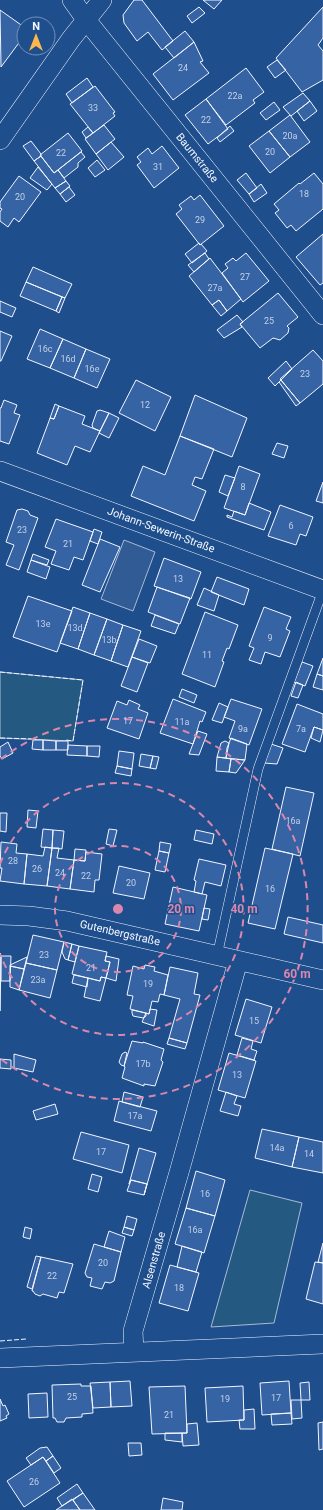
<svg xmlns="http://www.w3.org/2000/svg" width="323" height="1510" viewBox="0 0 323 1510" font-family="Roboto,sans-serif">
<rect width="100%" height="100%" fill="#1f4e8c"/>
<path fill="#245a82" stroke="#a8bbd7" d="M0,672L83,680L73,741L0,738Z
M250,1190L302,1203L274,1323L211,1327Z"/>
<path fill="#305b95" stroke="#a8bbd7" d="M124,540L155,552L133,611L101,599Z"/>
<path fill="#3563a3" stroke="#f2f6ff" d="M134,0H142L173,41L162,50L148,32L137,41L124,23L123,15Z
M203,0H222L214,9Z
M199,7L205,13L192,23L187,16Z
M323,7V38L318,45L323,51V80L302,92L276,58Z
M0,10L24,27V36L1,67Z
M185,31L194,42L174,58L165,47Z
M194,42L203,61L200,62L209,73L173,100L153,74Z
M277,60L286,70L275,78L267,67Z
M246,68L264,92L253,100L255,103L226,125L206,99Z
M87,78L93,87L72,103L66,94Z
M95,86L115,112L113,113L115,116L93,133L70,104Z
M303,93L310,101L291,116L283,107Z
M206,99L228,129L208,144L185,115Z
M310,101L317,111L304,121L297,111Z
M274,102L280,110L266,120L260,113Z
M290,115L310,142L290,157L269,131Z
M104,125L115,139L96,154L85,139Z
M230,126L234,131L220,142L217,138Z
M88,127L93,133L86,138L82,132Z
M269,131L290,157L270,173L249,146Z
M68,133L82,151L54,173L40,155Z
M31,141L41,154V156L34,161L23,146Z
M111,142L124,157L108,170L96,154Z
M162,146L179,168L154,188L137,165L141,162L137,157L148,148L152,154Z
M81,152L85,157L78,163V167L64,178L58,170Z
M41,156L54,173L58,170L66,181L55,188L34,161Z
M97,160L105,170L95,177L88,168Z
M38,167L52,184L47,190L30,178Z
M246,173L257,188L249,194L237,180Z
M314,173L323,184V209L296,231L291,225L287,228L275,213L279,210L274,204L299,183L300,184Z
M19,176L41,192L19,222L14,218L8,227L0,221V212L2,209L0,208V202Z
M66,181L70,186L60,194L55,188Z
M261,184L267,193L254,202L249,194Z
M69,187L75,195L66,202L60,194Z
M200,195L224,226L200,245L176,214L182,209L179,205L191,196L194,200Z
M323,234V283L320,285L296,257Z
M199,243L200,245L201,244L207,251L192,263L185,254Z
M205,253L209,259L194,272L188,265Z
M246,253L269,281L243,302L222,273L228,268L225,264L233,258L236,261Z
M210,258L241,299L227,311L219,300L212,305L189,276Z
M33,267L72,284L65,298L26,282Z
M26,282L62,297L56,311L20,296Z
M278,293L298,317L287,326L289,328L288,333L280,340L273,338L260,348L240,324Z
M62,297L65,298L59,313L56,311Z
M219,300L227,311L221,316L212,305Z
M0,301L16,308L12,317L0,312Z
M237,315L243,322L240,324L242,327L224,338L217,330Z
M40,329L63,339L50,368L27,359Z
M0,331L12,336L1,361H0Z
M63,339L86,349L74,378L50,368Z
M86,349L110,359L97,388L74,378Z
M313,350L323,361V384L300,403L280,379Z
M286,361L292,369L275,386L268,378Z
M136,380L171,397L155,431L119,413Z
M281,380L300,403L296,406L279,382Z
M195,395L247,418L232,457L180,436Z
M4,400L17,405L14,413L20,415L9,444L0,441V408H1Z
M55,404L59,406L54,419L50,418Z
M59,406L85,416L82,424L100,431L90,452L75,446L67,465L37,453L49,421L50,418L54,419Z
M100,410L109,413L100,431L93,428L92,425L97,411Z
M109,413L119,418L109,438L99,433Z
M180,436L214,449L202,479L195,477L192,485L206,491L194,521L131,496L143,466L165,475Z
M277,443L288,446L284,458L272,454Z
M239,466L260,474L245,515L224,508Z
M225,475L235,478L228,496L219,492Z
M323,482V503L316,501Z
M249,503L271,512L264,530L227,517V515L232,517L234,511L245,515Z
M280,505L313,517L306,536L300,534L296,545L268,536Z
M22,509L28,511L30,515L38,518L19,570L6,565L14,545L6,542L17,510Z
M56,519L93,532L83,560L74,557L69,570L51,564L56,551L45,547Z
M94,529L102,532L98,544L90,541Z
M100,539L120,547L100,592L82,585Z
M33,554L49,560L47,565L31,560Z
M164,558L201,572L191,599L154,586Z
M31,560L50,567L46,579L27,572Z
M217,577L249,589L244,605L211,592Z
M157,587L190,598L180,624L148,612Z
M204,588L219,595L214,611L197,605Z
M28,596L72,611L57,652L13,637Z
M73,607L90,613L78,649L60,643Z
M264,607L291,617L286,629L290,631L280,657L265,652L261,664L249,660L254,648L249,646Z
M205,612L238,625L229,649L227,648L222,661L224,662L215,687L182,674Z
M90,613L107,619L94,655L78,649Z
M155,615L179,624L175,634L151,626Z
M107,619L123,625L111,661L94,655Z
M123,625L141,631L128,667L111,661Z
M139,639L157,646L150,663L132,657Z
M132,657L148,663L137,692L121,686Z
M323,658V676L317,674Z
M302,662L313,666L305,686L294,682Z
M317,674L323,676V690L313,687Z
M296,682L303,685L298,698L291,696Z
M182,689L197,695L194,703L179,697Z
M173,699L206,712L202,722L200,721L193,744L160,733Z
M231,699L262,709L249,745L229,738L235,721L224,717Z
M129,700L140,705L138,709L148,713L139,739L107,728L117,701L127,705Z
M219,703L228,707L222,723L212,720Z
M297,704L323,714V730L314,727L305,752L282,744Z
M314,727L323,730L320,742L311,738Z
M198,731L207,734L199,755L189,754Z
M231,738L247,744L245,760L226,758L227,748Z
M33,740H43V750L32,749Z
M43,740L56,741V750H43Z
M56,741H68V750H56Z
M225,741L229,743L226,758L217,757L221,743Z
M8,742L13,753L2,759L0,756V747Z
M271,744L283,748L277,764L264,763Z
M68,745L87,746V756L67,755Z
M87,746H100L99,757L87,756Z
M119,751L134,753L132,769L117,766Z
M141,754L153,756L150,768L139,766Z
M153,756L159,757L156,769L150,768Z
M217,757L231,759L229,772L216,771Z
M231,759L245,760L236,773L229,772Z
M117,766L132,769L131,776L115,773Z
M286,787L314,793L300,856L272,849Z
M28,810L38,811L36,828L27,827Z
M0,813H7L6,832L0,831Z
M43,829L53,830L52,848L41,847Z
M109,829L117,830L113,846L106,844Z
M53,830L64,831L62,849L52,848Z
M196,830L214,834L212,844L194,840Z
M1,842L17,844L16,853L27,854L24,884L0,881L2,868H0Z
M160,842L171,844L169,853L159,851Z
M45,847L52,848L47,886L24,884L27,854L43,856Z
M52,848H59L57,858L74,860L70,889L47,886Z
M265,848L293,854L275,929L248,923Z
M75,849L86,850L85,861L74,860Z
M159,851L169,853L165,872L155,870Z
M86,852L102,854L99,880H95L94,892L70,889L74,860L85,861Z
M199,859L226,865L221,886L205,882L202,894L194,892L196,881L194,880Z
M119,866L150,873L144,899L113,893Z
M173,887L207,895L199,931L165,924Z
M204,908L210,909L208,920L202,919Z
M288,917L323,925V943L284,934Z
M33,935L64,942L57,970L26,963Z
M64,942L72,944L68,960L65,959L62,952Z
M72,944L79,946L75,962L68,960Z
M79,946L107,952L105,961L110,962L106,978L101,977L100,981L72,974Z
M0,953L1,956L0,1011Z
M1,956H11L10,981H1Z
M106,956L119,959L116,981L106,978L110,962L105,961Z
M27,957L24,969L10,966V965Z
M26,963L57,970L50,998L19,990Z
M145,965L155,967L154,971L168,975L164,995L160,994L158,1002L152,1001L149,1014L130,1009L133,996L127,995L133,966L144,969Z
M10,966L24,969L19,990L10,987Z
M170,967L198,973L194,994L200,995L187,1043L169,1038L180,999L164,995Z
M74,975L88,978L87,987L72,983Z
M101,977L106,978L100,1001L84,997L88,978L100,981Z
M246,999L272,1007L261,1043L235,1035Z
M150,1009L157,1010L154,1026L142,1022L146,1013L149,1014Z
M132,1010L146,1013V1016L143,1018L133,1016L132,1013Z
M169,1038L187,1043L185,1049L167,1044Z
M242,1038L253,1041L251,1049L257,1051L254,1060L237,1055Z
M132,1041L143,1043V1042L164,1049L161,1060L163,1062L155,1086L144,1084V1086L122,1078L125,1067L124,1066Z
M125,1052L127,1053L124,1066L121,1065L119,1062L122,1054Z
M229,1053L256,1061L245,1098L218,1090Z
M14,1054L36,1060L33,1072L14,1068Z
M0,1059L11,1060V1069L0,1068Z
M124,1092L143,1097L140,1107L122,1102Z
M226,1092L237,1096L234,1104L241,1106L238,1116L220,1111Z
M119,1101L157,1111L151,1131L114,1121Z
M55,1104L58,1114L36,1120L33,1111Z
M262,1129L299,1137L292,1167L255,1158Z
M81,1132L129,1145L122,1173L73,1159Z
M299,1137L323,1142V1173L292,1167Z
M139,1148L156,1153L144,1195L147,1184L131,1180L129,1184Z
M196,1171L225,1180L215,1216L186,1208Z
M92,1174L102,1177L98,1192L88,1189Z
M131,1180L147,1184L144,1195L127,1191Z
M186,1208L215,1216L204,1253L175,1244Z
M127,1216L137,1219L134,1230L124,1227Z
M25,1227L32,1229L30,1239L23,1237Z
M124,1227L134,1230L132,1236L122,1233Z
M109,1231L125,1237L121,1252L104,1247Z
M323,1243V1263L318,1262Z
M94,1244L121,1252L114,1281L110,1283L105,1282L102,1289L90,1286L92,1278L87,1277L85,1273Z
M182,1246L202,1252L196,1272L177,1267Z
M36,1256L41,1257L32,1289L27,1287Z
M41,1257L73,1264L64,1293L59,1292L57,1298L43,1294L40,1296L35,1294L33,1291H32Z
M315,1262L323,1263V1304L306,1299Z
M170,1265L199,1273L188,1311L159,1303Z
M130,1381L132,1406L111,1407L110,1382Z
M289,1381L291,1413L262,1415L260,1383Z
M110,1382L111,1407L93,1408L90,1383Z
M309,1382L310,1400H301L300,1383Z
M81,1384V1386H91L93,1413L82,1414V1417L66,1418L64,1422H57L55,1418H53L52,1385Z
M185,1386L187,1433L152,1434L149,1387Z
M243,1386L244,1420L207,1422L205,1388Z
M47,1393L48,1417L29,1418L28,1394Z
M0,1399L3,1406L5,1405L9,1414L6,1416L7,1418L0,1421Z
M291,1400H301L302,1418L292,1419Z
M254,1409L255,1429H240L239,1420H244V1410Z
M291,1413L292,1424L272,1425L271,1414Z
M323,1422V1449L319,1450L318,1423Z
M197,1423L199,1445L183,1446L182,1433H187V1424Z
M165,1433H182V1442L165,1440Z
M128,1443H141L142,1455L129,1456Z
M47,1447L53,1456L46,1461L43,1457L31,1465L26,1458L40,1448Z
M53,1456L61,1468L54,1473L46,1461Z
M43,1457L60,1483L24,1507L7,1481Z
M77,1484L83,1493L62,1506L57,1498Z
M83,1493L95,1510H80L73,1500Z
M163,1498L183,1502L182,1510H161Z
M72,1499L80,1510H56L62,1506Z"/>
<g fill="none" stroke-linecap="round" stroke-linejoin="round">
<defs>
<path id="lane" d="M217,956L258,769L323,590"/>
<path id="street" d="M72,0L87,21L323,315
M0,140L71,39L102,0
M0,471L323,590
M0,915L29,916L67,921L323,980
M134,1352L133,1331L180,1169L238,961
M0,1358L323,1344"/>
</defs>
<use href="#lane" stroke="#f2f6ff" stroke-width="10"/>
<use href="#street" stroke="#f2f6ff" stroke-width="20"/>
<use href="#lane" stroke="#1f4e8c" stroke-width="9"/>
<use href="#street" stroke="#1f4e8c" stroke-width="19"/>
<path stroke="#f2f6ff" stroke-width="1" stroke-dasharray="5 2" stroke-linecap="butt" d="M0,672L83,680L73,741L66,740
M0,738L36,739
M0,1341L26,1339"/>
</g>
<g fill="none" stroke="#da87ad" stroke-width="2" stroke-dasharray="7 5">
<circle cx="118" cy="909" r="63"/>
<path d="M0 864A126 126 0 1 1 0 954"/>
<path d="M1 759A190 190 0 1 1 1 1059"/>
</g>
<g text-anchor="middle" dominant-baseline="central" stroke-width="3" stroke-linejoin="round" paint-order="stroke">
<g font-size="9" fill="#c3d1e8">
<text x="183" y="68">24</text>
<text x="235" y="96">22a</text>
<text x="93" y="108">33</text>
<text x="206" y="120">22</text>
<text x="290" y="136">20a</text>
<text x="270" y="152">20</text>
<text x="61" y="153">22</text>
<text x="158" y="167">31</text>
<text x="304" y="194">18</text>
<text x="20" y="197">20</text>
<text x="200" y="220">29</text>
<text x="245" y="277">27</text>
<text x="215" y="288">27a</text>
<text x="269" y="321">25</text>
<text x="45" y="349">16c</text>
<text x="68" y="359">16d</text>
<text x="92" y="369">16e</text>
<text x="305" y="374">23</text>
<text x="145" y="405">12</text>
<text x="243" y="487">8</text>
<text x="291" y="526">6</text>
<text x="22" y="530">23</text>
<text x="68" y="544">21</text>
<text x="178" y="579">13</text>
<text x="43" y="624">13e</text>
<text x="75" y="628">13d</text>
<text x="270" y="638">9</text>
<text x="109" y="640">13b</text>
<text x="207" y="655">11</text>
<text x="128" y="721">17</text>
<text x="182" y="722">11a</text>
<text x="243" y="729">9a</text>
<text x="301" y="729">7a</text>
<text x="293" y="821">16a</text>
<text x="13" y="861">28</text>
<text x="37" y="869">26</text>
<text x="60" y="873">24</text>
<text x="86" y="876">22</text>
<text x="131" y="883">20</text>
<text x="270" y="889">16</text>
<text x="44" y="955">23</text>
<text x="91" y="968">21</text>
<text x="38" y="980">23a</text>
<text x="148" y="984">19</text>
<text x="254" y="1021">15</text>
<text x="143" y="1064">17b</text>
<text x="237" y="1075">13</text>
<text x="135" y="1116">17a</text>
<text x="277" y="1148">14a</text>
<text x="101" y="1152">17</text>
<text x="309" y="1154">14</text>
<text x="205" y="1194">16</text>
<text x="195" y="1230">16a</text>
<text x="103" y="1263">20</text>
<text x="52" y="1276">22</text>
<text x="179" y="1288">18</text>
<text x="72" y="1397">25</text>
<text x="276" y="1398">17</text>
<text x="225" y="1399">19</text>
<text x="169" y="1415">21</text>
<text x="34" y="1482">26</text>
</g>
<g font-size="11" fill="#f2f6ff" stroke="#1f4e8c">
<text transform="translate(197 158) rotate(51)">Baumstraße</text>
<text transform="translate(161 530) rotate(20)">Johann-Sewerin-Straße</text>
<text transform="translate(120 933) rotate(13)">Gutenbergstraße</text>
<text transform="translate(154 1260) rotate(-74)">Alsenstraße</text>
</g>
</g>
<circle cx="118" cy="909" r="6" fill="#da87ad" stroke="#1f4e8c" stroke-width="2"/>
<g font-size="12" text-anchor="middle" font-weight="bold" fill="#da87ad" stroke="#1f4e8c" stroke-width="3" stroke-linejoin="round" paint-order="stroke">
<text x="181" y="913">20 m</text>
<text x="244" y="913">40 m</text>
<text x="297" y="978">60 m</text>
</g>
<g transform="translate(36 36)"><circle r="19" fill="#1f4e8c" stroke="#7391ba"/>
<path d="M0-3L7 15L0 10L-7 15Z" fill="#ffb74d"/>
<text y="-6" font-size="11" font-weight="bold" text-anchor="middle" fill="#f2f6ff">N</text>
</g>
</svg>
